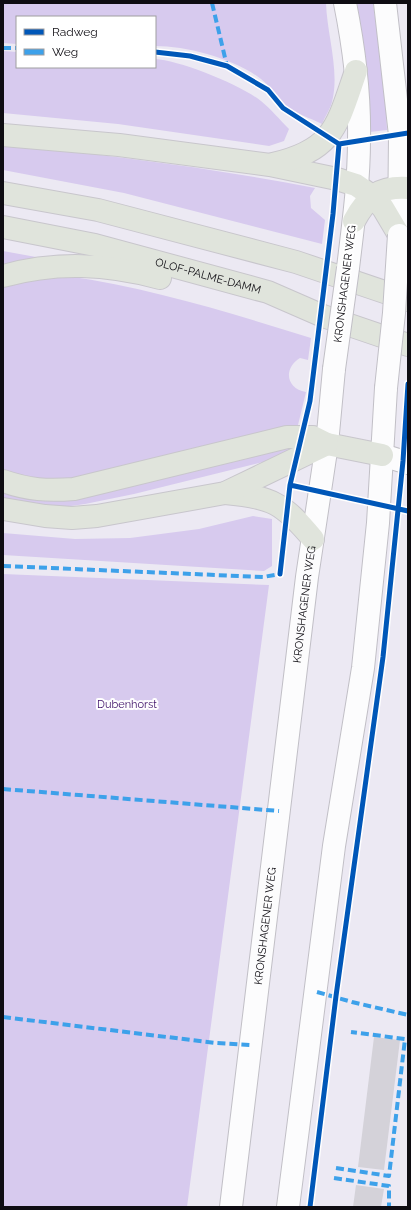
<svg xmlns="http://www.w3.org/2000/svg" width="411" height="1210" viewBox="0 0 411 1210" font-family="Raleway,sans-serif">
<rect width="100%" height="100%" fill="#ece9f3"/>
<path fill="#d7caee" d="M3,3H326C327,35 340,71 332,102C330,109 325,117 322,124C310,118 294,113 284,104C276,96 270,86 261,79C235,59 188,46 155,46V17H17V44L3,43Z
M357,3H373L385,92L387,130L370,132L368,76Z
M3,51L17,52V67H155V59C179,60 241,85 261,101C271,109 280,120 289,129L284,141L269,146L118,124L3,113Z
M3,144C108,155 212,168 315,188L310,196L311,208L325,220L322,244L124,193L3,170Z
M3,251L36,257L3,268Z
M67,276C150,288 231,313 311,338L308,360L300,358C283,368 286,389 306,392L298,425L83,481L39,483L3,474V285L11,281Z
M292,446L291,455L134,494L85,504L64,507L34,505L3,499V491Z
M253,516L272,519V566L264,571L3,555V533L75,539L130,538L199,529Z
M3,574L269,585L187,1207H3Z"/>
<path fill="#d4d2d9" d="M374,1037L400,1040L384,1170L358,1167Z
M356,1185L384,1189L381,1207H353Z"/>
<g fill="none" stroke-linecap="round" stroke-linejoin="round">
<defs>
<path id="minor" d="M382,455L408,463"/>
<g id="secondary">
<path d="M345,3C354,48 360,94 359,140C359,183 353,226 348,268"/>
<path d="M385,3L400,135L399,235"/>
<path id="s1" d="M231,1207L307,577L327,444L334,369"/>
<path d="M288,1207L334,846L363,668L378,523L386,388"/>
</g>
<g id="trunk">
<path d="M3,135L119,145L270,165L337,179L356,185L372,196L383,208L399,235"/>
<path d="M273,164C334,150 337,126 356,71"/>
<path d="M3,193L98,210L296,262L408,300"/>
<path d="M354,221C367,197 379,186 408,188"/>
<path id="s2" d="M3,227L95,245L268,292L323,316L408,345"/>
<path d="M3,276C57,261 107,264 160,278"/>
<path d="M3,481C29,490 47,491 74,489L287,437H313L327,444L382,455"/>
<path d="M225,493C272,497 283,503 313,539"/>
<path d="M3,509L45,516L72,518L97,516L225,493L327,444"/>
</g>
</defs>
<use href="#minor" stroke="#c1bfc6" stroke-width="24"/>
<use href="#secondary" stroke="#c1bfc6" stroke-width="24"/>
<use href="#trunk" stroke="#c8c6cc" stroke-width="24"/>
<use href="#minor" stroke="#fcfcfd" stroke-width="22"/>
<use href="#secondary" stroke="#fcfcfd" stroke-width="22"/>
<use href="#trunk" stroke="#e0e4dc" stroke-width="22"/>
<defs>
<path id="secondary-bridge" d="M334,369L348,268
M386,388L394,313L399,235"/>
</defs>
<use href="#secondary-bridge" stroke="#c1bfc6" stroke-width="24" stroke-linecap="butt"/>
<use href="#secondary-bridge" stroke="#fcfcfd" stroke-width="22"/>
<path stroke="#3da1ea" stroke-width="4" stroke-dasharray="8 4" stroke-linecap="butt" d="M212,3L227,66
M3,48H17
M3,566L263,577L280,574V572
M3,789L279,811
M317,992L352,1002L408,1015
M3,1017L216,1043L251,1045
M336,1168L389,1176L405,1039L351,1032
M334,1178L389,1186V1207"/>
<defs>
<path id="cycleway" d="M155,52L190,56L227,66L268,90L283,108L339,144L408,133
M290,485L408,511
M280,574L290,485L310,401L333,214L339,144
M310,1207L336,996L383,657L403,461L408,384"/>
</defs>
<use href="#cycleway" stroke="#fff" stroke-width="8"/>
<use href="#cycleway" stroke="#0057b8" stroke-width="5"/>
</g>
<g text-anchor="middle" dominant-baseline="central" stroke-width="4" stroke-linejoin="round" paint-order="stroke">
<g font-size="11" fill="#0e0c12" stroke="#fff">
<text stroke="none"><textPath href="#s2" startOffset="211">OLOF-PALME-DAMM</textPath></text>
<text transform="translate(345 284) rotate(-83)">KRONSHAGENER WEG</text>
<text stroke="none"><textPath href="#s1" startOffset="607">KRONSHAGENER WEG</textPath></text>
<text stroke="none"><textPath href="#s1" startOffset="283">KRONSHAGENER WEG</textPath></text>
</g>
<g font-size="11" fill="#3f1169" stroke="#fff">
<text x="127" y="704">Dubenhorst</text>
</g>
</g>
<rect width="411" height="1210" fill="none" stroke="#0e0c12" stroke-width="8"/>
<rect x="16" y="16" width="140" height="52" fill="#ffffff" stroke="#9f9ea0"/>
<rect x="24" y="29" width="20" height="6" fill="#0057b8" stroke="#9f9ea0"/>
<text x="52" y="36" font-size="12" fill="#0e0c12">Radweg</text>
<rect x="24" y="49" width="20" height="6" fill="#3da1ea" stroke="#9f9ea0"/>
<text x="52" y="56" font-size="12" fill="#0e0c12">Weg</text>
</svg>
